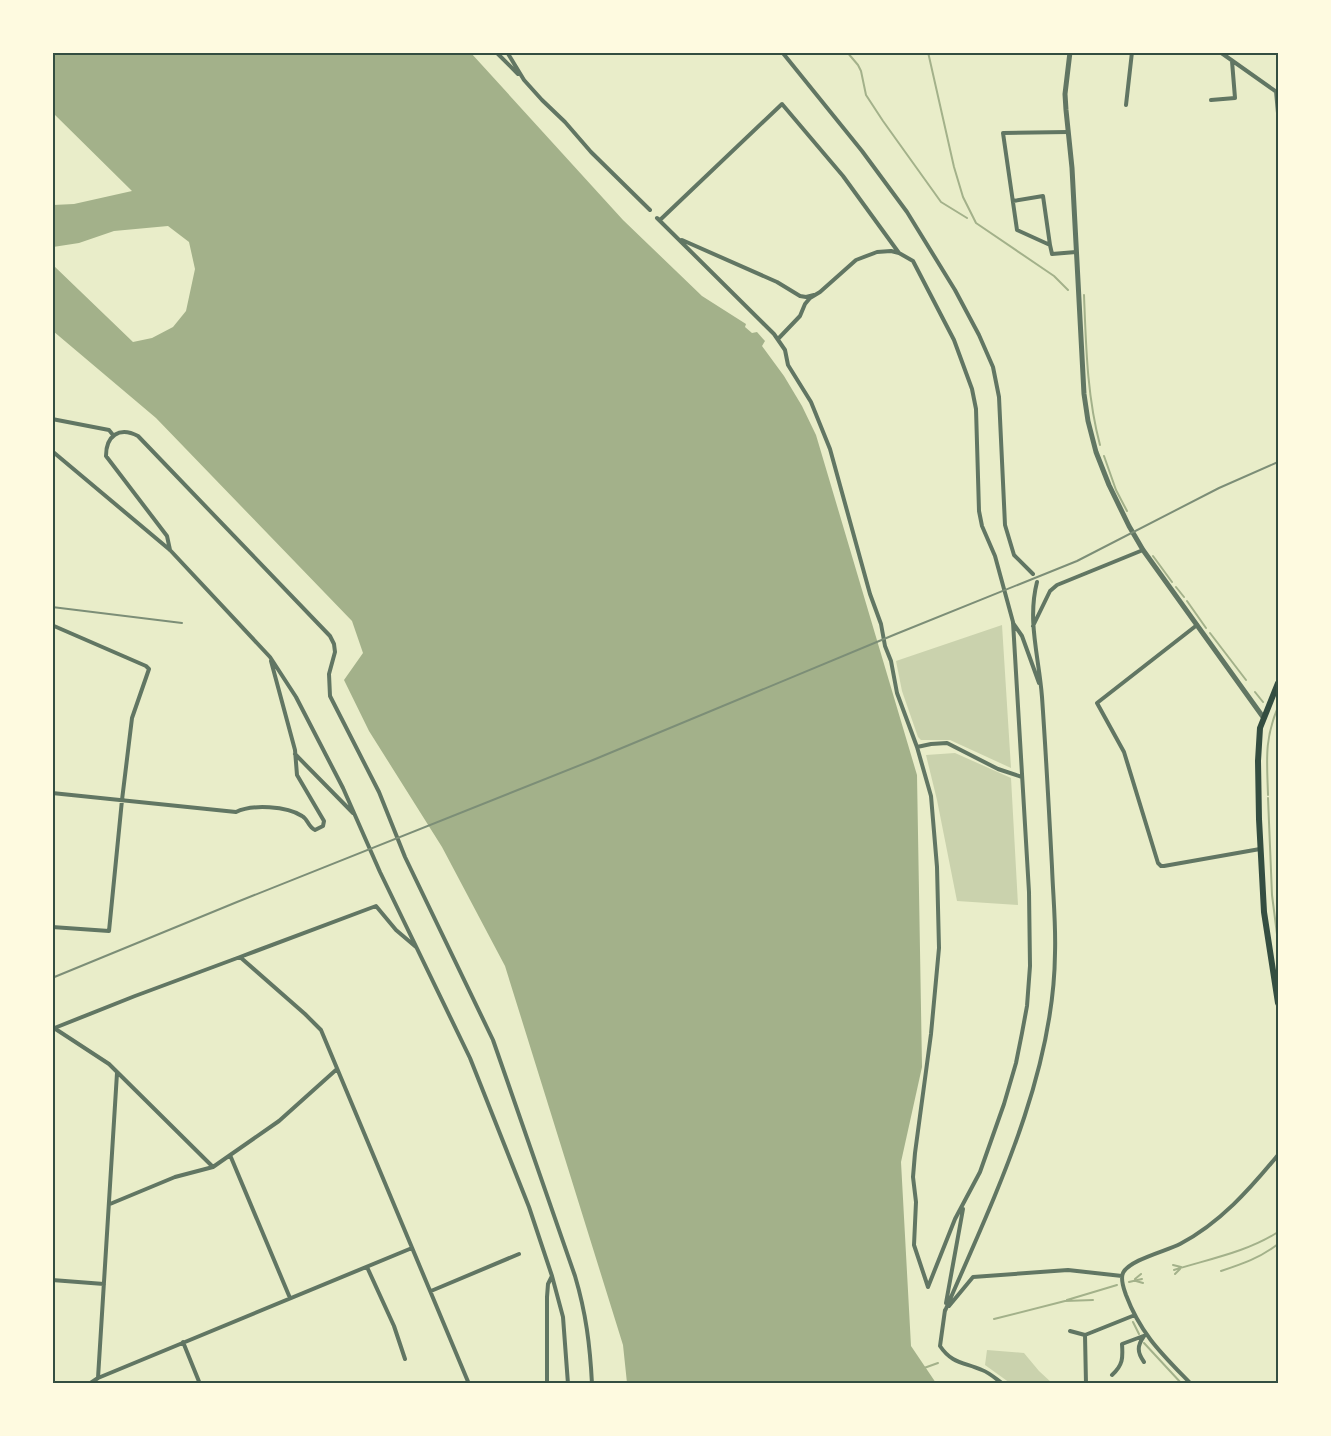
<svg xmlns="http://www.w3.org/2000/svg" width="1331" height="1436" viewBox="0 0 1331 1436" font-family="Ubuntu,sans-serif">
<rect width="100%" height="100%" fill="#e9edc9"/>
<path fill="#cad2ad" d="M1002,625L1011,768L950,740H921L918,737L902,691L896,661Z
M955,753L1011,778L1018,905L957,901L937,800L926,755Z
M987,1350L1024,1353L1039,1371L1052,1383H1010L985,1365Z"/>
<path fill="#a3b18a" d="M53,52L471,53L623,220L702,296L746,324L745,327L752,333L757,332L765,341L762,346L784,376L802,406L816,435L917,775L922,1067L901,1162L911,1346L936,1383H627L623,1345L505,966L442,847L369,731L344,680L363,653L352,621L156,418L53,331V265L133,342L152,338L173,327L186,311L195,269L189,242L168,226L114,231L79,243L53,247V205L74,204L132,191L53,113Z"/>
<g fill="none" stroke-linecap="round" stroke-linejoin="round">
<path stroke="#a3b18a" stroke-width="2" d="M847,52L858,65L861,71L866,95L883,121L941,202L967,218
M928,52L954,167L963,197L976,223L1054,276L1068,290
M1084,295C1086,346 1087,396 1100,445
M1104,456L1116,490L1127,511
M1153,556L1172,582
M1176,587L1184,597
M1187,601L1206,628
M1210,633L1246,680
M1255,692L1263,702
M1268,795C1267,761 1264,740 1278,707
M1268,798L1272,895L1278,942
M1173,1265L1181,1267
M1174,1270C1209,1259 1247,1252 1278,1232
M1221,1271C1242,1264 1260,1258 1278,1244
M1175,1274L1180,1269
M1135,1279L1141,1274
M1136,1281L1143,1283
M1129,1282L1142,1279
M1067,1300L1117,1285
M994,1319L1065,1301L1093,1300
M1133,1322L1139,1334
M1144,1343L1182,1384
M924,1368L938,1363"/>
<path stroke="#617663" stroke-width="4" d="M496,52L518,74
M507,52L524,80L542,100L565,122L591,152L650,210
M782,52L862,151L907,212L955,290L979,335L993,367L999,397L1005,525L1014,555L1033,574
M1220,52L1278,93
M1276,91L1278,113
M1211,100L1235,98L1232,61
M1126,105L1132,52
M1068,132L1003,133L1017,230L1050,245L1052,254L1076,252
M1013,201L1043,196L1050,245
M657,218L774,334L785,350L788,365L811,402L830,449L870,594L881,624L885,646L891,661L897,693L917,747L931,796L937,867L939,948L931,1034L915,1153L913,1177L916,1202L914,1245L928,1287
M660,220L782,104L843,176L899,253
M682,240L777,282L800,296L806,297L814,295
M778,339L800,316L805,304L810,298L820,292L856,260L877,252L891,251L899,253L913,261L954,340L972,389L976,409L979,511L982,526L995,556L1013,622L1029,892L1030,966L1027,1006L1022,1033L1016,1063L1004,1104L980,1172L955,1219L928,1287
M52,419L109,430L113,435
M52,451L170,550L270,657L296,697L343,788L380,872L470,1058L529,1207L552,1276L563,1317L568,1384
M170,550L167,536L106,456C106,436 119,426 138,436L330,636L334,644L335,652L329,674L330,696L379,792L405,857L493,1040L575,1276C586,1313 590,1345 592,1384
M1013,623L1022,636L1039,683
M1197,625L1097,703L1124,752L1158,863L1161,866H1164L1260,849
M1033,626L1050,591L1057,585L1143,550
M917,747L931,744L947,743L998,769L1022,777
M295,754L353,813
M52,793L236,812C252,804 287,806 302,816C308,819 308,827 315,830L323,826L324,821L297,775L295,750L271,661
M52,927L109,931L122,800L132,718L149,669L146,666L54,626
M240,957L376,906L396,930L416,947
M54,1028L109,1064L213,1167
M52,1029L135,996L240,957L305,1014L321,1030L469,1384
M230,1155L290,1298
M110,1204L175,1177L213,1167L279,1121L337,1069
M367,1267L394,1326L405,1359
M52,1280L104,1284
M431,1291L519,1254
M946,1303L963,1209
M949,1306L973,1277L1068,1270L1122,1276
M945,1310L940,1346C952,1364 964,1362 982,1370C990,1373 996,1379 1003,1384
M945,1311C993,1200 1054,1076 1055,953C1056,924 1053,895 1052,867C1049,810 1046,754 1042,697C1039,657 1027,621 1037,582
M1070,1331L1085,1335
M183,1342L200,1384
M1144,1362C1137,1352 1137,1346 1144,1336
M1112,1375C1123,1365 1123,1358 1122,1344L1146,1335
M98,1378L117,1073
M89,1384L98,1378L412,1248
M547,1384V1297L548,1284L552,1276
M1086,1384L1085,1335L1135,1315
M1191,1384C1163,1355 1141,1335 1126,1295C1124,1289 1120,1280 1123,1273C1129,1260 1166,1251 1180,1244C1220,1223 1250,1189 1278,1155"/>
<path stroke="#617663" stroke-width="5" d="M1070,52L1065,94L1066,110L1072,168L1084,394L1088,421L1096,452L1109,485L1129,526L1143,550L1263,717"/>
<path stroke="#344e41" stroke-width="6" d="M1278,683L1260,728L1258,761L1259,819L1264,912L1278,1003"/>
<path stroke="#7c8e77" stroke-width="2" d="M52,607L182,623
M52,978L237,902L593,760L896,634L1077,561L1219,488L1278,462"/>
</g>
<rect width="1331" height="1436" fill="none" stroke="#fefae0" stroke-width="108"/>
<rect x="54" y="54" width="1223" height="1328" fill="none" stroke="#344e41" stroke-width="2"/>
</svg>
